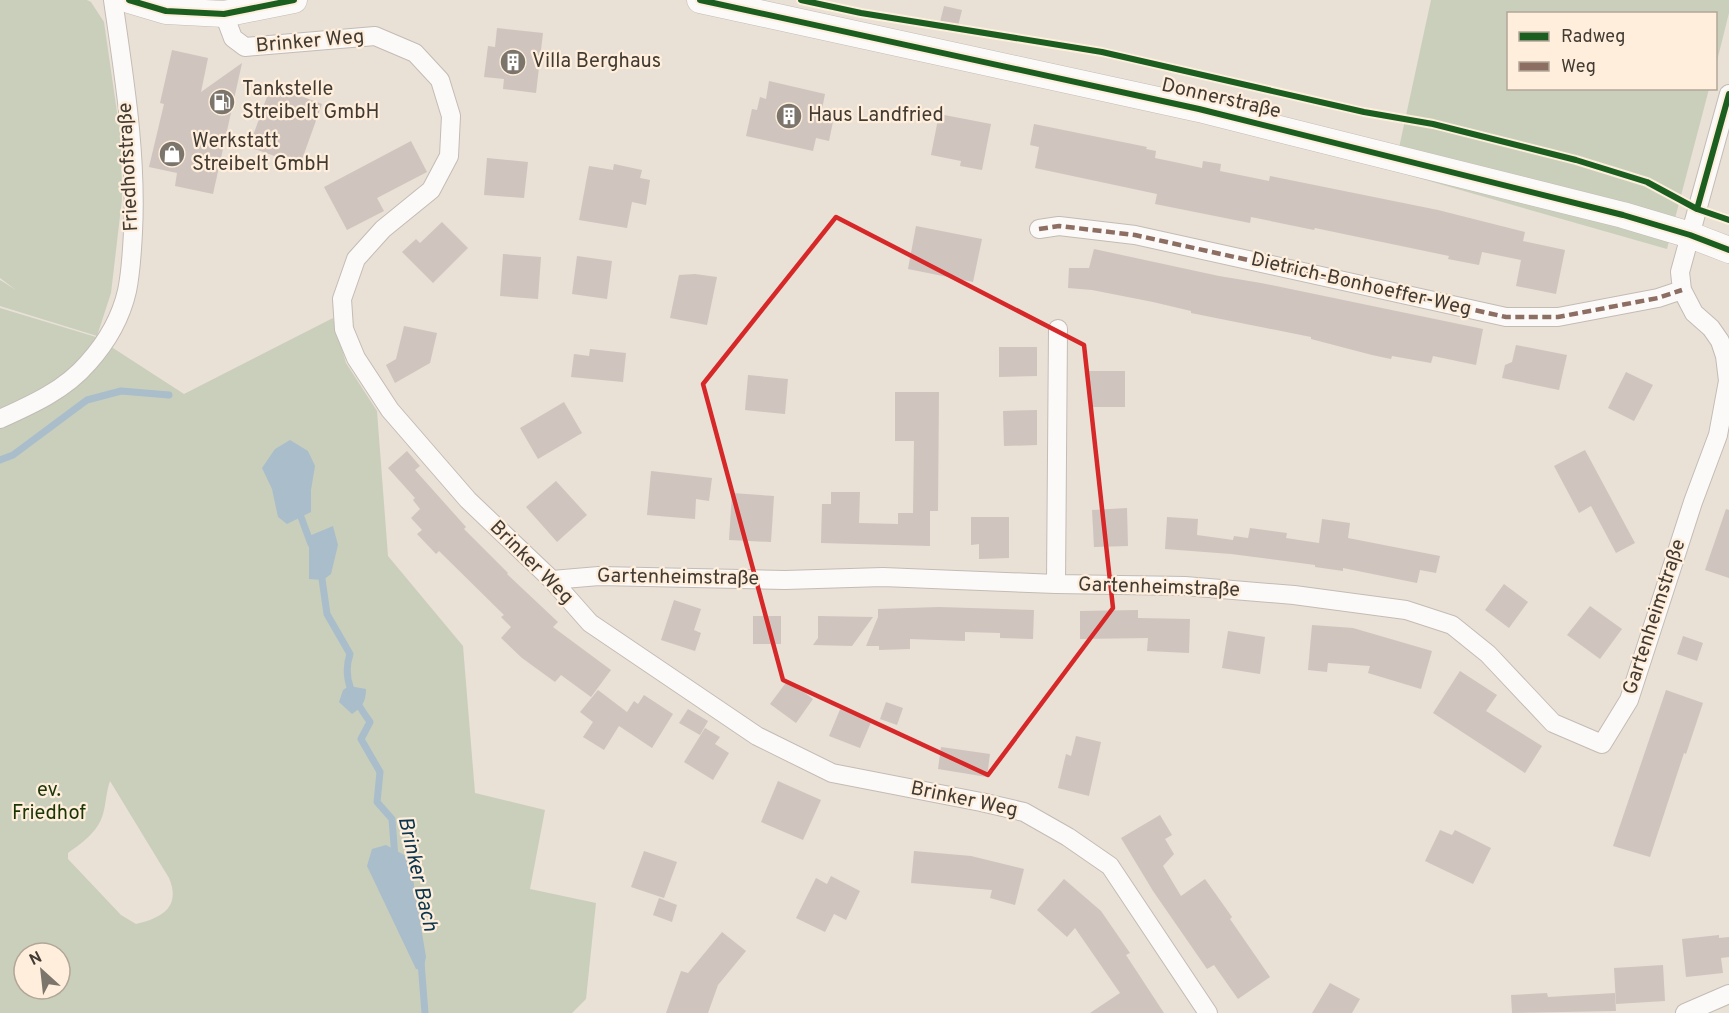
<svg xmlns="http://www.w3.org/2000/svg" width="1729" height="1013" viewBox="0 0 1729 1013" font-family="Overpass,sans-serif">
<rect width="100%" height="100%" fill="#e9e0d6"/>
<path fill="#cacfbc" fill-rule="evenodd" d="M0,0H87L91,2L104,22L121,140L122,199L111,293L97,336L0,306V280L16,290L0,278Z
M1431,0H1729V13L1716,65V14H1508V88L1709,89L1667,249L1394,171Z
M0,308L96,337L184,394L333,318L346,363L377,411L388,556L463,646L475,793L545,810L530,889L596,903L586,999L572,1013H0ZM110,781L169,878C181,906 163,918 136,924L121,915L68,859V853C82,843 98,832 103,814C106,804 106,792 110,781ZM24,953H60V989H24Z"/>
<path fill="#a9bdcb" d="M290,440L308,451L315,466L311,490V512L287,524L278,517L272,489L262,468L275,449Z
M333,526L338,545L331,574L323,580L309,579V536Z
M349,686L366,689C366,702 362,707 352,714L339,702L343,690Z
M386,845L404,855L411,867L426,957L423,970L416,969L367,866L372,849Z"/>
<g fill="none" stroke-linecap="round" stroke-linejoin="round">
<path stroke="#a9bdcb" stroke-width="7" d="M0,460L13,455L87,400L121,391L169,395
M301,517L311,544
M321,572L327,614L350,654C341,680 355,701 370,722L361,739L380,772L377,802L392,819L395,858
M421,962L425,1013"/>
</g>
<path fill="#d0c4bf" d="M944,6L962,10L958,26L940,22Z
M497,28L543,33L536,93L503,89L504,79L484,77L488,46L495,47Z
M172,50L208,58L201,92L242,63L213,194L175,186L177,173L149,167L164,104L160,103Z
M769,81L825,94L821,114L834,117L829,141L816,138L813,151L746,136L752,109L757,110L760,97L766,99Z
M271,85L322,104L300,165L249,147Z
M939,114L991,124L982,170L960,166L961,161L931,155Z
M1034,124L1147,147L1146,149L1156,151L1155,158L1179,163L1202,168L1203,161L1221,164L1220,171L1269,181L1270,176L1438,210L1525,232L1523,241L1565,250L1556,294L1516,286L1521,260L1482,252L1479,265L1448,259L1449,256L1315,228L1314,230L1251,217L1250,223L1155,204L1157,194L1035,168L1039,147L1030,145Z
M411,141L427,172L377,198L384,211L347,230L324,187Z
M487,158L528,162L524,198L484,195Z
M614,164L642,170L640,178L650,180L646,205L632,202L627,228L579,220L589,166L613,170Z
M442,222L468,248L433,283L402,252L416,239L420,243Z
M916,226L982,239L973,282L908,269Z
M1094,249L1219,276L1261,283L1483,329L1476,365L1433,356L1431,363L1392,356L1391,359L1372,355L1311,339V337L1191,313V311L1153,302L1092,290L1068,288L1069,268H1089Z
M503,254L541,257L538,299L500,296Z
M577,256L612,261L607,299L572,294Z
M695,274L717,277L707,325L670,318L679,275Z
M404,326L437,333L430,363L395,383L386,365L396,359Z
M1516,345L1567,355L1559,390L1502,378L1505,365L1512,362Z
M999,347H1037V376L999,377Z
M590,349L626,353L623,382L571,377L574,354L589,356Z
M1089,371H1125V407H1089Z
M1626,372L1653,385L1634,421L1608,408Z
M748,375L788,379L785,414L745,410Z
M895,392H939L938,511H930V546L821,543L822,504H831V492H860L859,523L898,524V513H913L914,441H895Z
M564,402L582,433L538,459L520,428Z
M1037,410V445L1004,446L1003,411Z
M1585,450L1635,543L1616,553L1591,506L1579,513L1554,466Z
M407,451L420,466L415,470L466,527L464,529L508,573L507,574L558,622L553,627L611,670L591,697L561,675L555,682L522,658L501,638L511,627L501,617L504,615L439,551L436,554L417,534L422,530L411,518L420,509L413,500L415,498L388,468Z
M651,471L712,478L709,501L696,499L695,519L647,515Z
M556,481L587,515L557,542L526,507Z
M732,493L774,496L771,542L729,540Z
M1127,508L1128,546L1094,547L1092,510Z
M1726,509L1729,510V578L1705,570Z
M971,517H1009V558L979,559V544L971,545Z
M1167,517L1198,519L1197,535L1233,540L1234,536L1248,538L1250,528L1287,533L1286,538L1319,543L1322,519L1350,523L1348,538L1440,556L1436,573L1420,570L1417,583L1343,568V571L1315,567V565L1231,554L1165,549Z
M1504,584L1528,602L1509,628L1485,610Z
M674,600L701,609L694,630L701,633L695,651L661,640Z
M1590,606L1622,629L1600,659L1567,635Z
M939,607L1034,610L1033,639L1000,638V633L965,632V641L910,639V649L879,650V646H866L878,617V609Z
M1138,610V618L1190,619L1189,653L1147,651L1148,638L1080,639V611Z
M753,616H781V644H753Z
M818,616L873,617L852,646L813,645L818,638Z
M1312,625L1353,628L1432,651L1421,689L1368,673L1370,666L1328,663L1327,672L1308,670Z
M1228,631L1265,637L1260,674L1222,668Z
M1683,636L1703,643L1697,661L1677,654Z
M1460,671L1497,695L1486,711L1542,746L1525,773L1433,713Z
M788,680L813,699L796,723L770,704Z
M598,690L627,712L634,701L638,704L644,695L673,714L652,748L619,726L604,750L583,737L593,722L580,712Z
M1666,690L1703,703L1686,754L1684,753L1650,857L1613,846Z
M886,702L903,708L897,725L880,719Z
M841,707L872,720L860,748L829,736Z
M688,709L708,721L700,735L679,723Z
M705,728L720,737L715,744L729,753L713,780L684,762Z
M1076,736L1101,742L1089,796L1058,788L1066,754L1071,756Z
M941,747L990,754L987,777L938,769Z
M778,781L821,800L803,840L761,822Z
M1160,815L1172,835L1165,839L1174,854L1163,866L1181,896L1205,879L1232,917L1230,919L1270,977L1238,999L1214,965L1207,969L1153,891L1121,838Z
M1440,830L1452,835L1455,830L1491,848L1473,884L1425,861Z
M644,851L677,862L664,898L631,887Z
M914,851L971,856L1024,869L1015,905L990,898L992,890L911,883Z
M831,876L860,891L846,920L834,914L825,932L796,918L816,878L827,884Z
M1064,879L1101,911L1130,953L1126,955L1164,1013H1090L1120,993L1075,928L1067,937L1037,910Z
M659,898L677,905L672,922L653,915Z
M722,932L746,951L718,985L708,1013H666L681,971L688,973Z
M1719,935V938L1729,937V957L1721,958L1723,973L1686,977L1682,939Z
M1663,965L1665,1001L1616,1004L1614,968Z
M1330,983L1360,999L1352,1013H1312Z
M1547,993L1548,997L1615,993L1616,1011L1512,1013L1511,995Z"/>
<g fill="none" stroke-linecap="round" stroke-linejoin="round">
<defs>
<path id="minor" d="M224,14L233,38L245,47L375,36L415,53L440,80L451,116L449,156L431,190L383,229L356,259L342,299L344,329L356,358L390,410L468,500L552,580L590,623L757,736L832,773L981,802L1024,812L1068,837L1110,866L1208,1013
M1039,229L1059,226L1135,235L1506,317H1558L1658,298L1682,290
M0,419C31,405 65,390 88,363C106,343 121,317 127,291C131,272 132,252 133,232C137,154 124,77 113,0
M552,580L599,576L785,580L883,577L1056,584L1185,586L1294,595L1406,610L1452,625L1488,654L1553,723L1602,744L1629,700L1693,502L1718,435L1728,381L1725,356L1720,341L1711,328L1694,313L1682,290L1680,272L1729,94
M1056,584L1058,329
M1685,1013L1729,994"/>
<path id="secondary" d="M129,0L166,11L224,14L294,0
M700,0L1199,109L1623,215L1690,235L1729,250"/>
</defs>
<use href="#minor" stroke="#c3bcb4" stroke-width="20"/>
<use href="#secondary" stroke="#c3bcb4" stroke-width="27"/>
<use href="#minor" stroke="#fcfaf9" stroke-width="18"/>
<use href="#secondary" stroke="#fcfaf9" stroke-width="26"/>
<path stroke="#8d6e63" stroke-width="4.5" stroke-dasharray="9 4.5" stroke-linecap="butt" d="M1039,229L1059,226L1135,235L1506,317H1558L1658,298L1682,290"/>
<defs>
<path id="cycleway" d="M129,0L166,11L224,14L294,0
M700,0L1199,109L1623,215L1690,235L1729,250
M801,0L861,13L1102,52L1364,112L1433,124L1576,160L1647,182L1697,209L1729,220
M1697,209L1729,94"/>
</defs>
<use href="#cycleway" stroke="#feeedb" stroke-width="10"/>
<use href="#cycleway" stroke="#1b5e20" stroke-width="6"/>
</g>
<path fill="none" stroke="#d62828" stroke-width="4.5" stroke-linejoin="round" d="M836,217L1084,345L1113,608L988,775L783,680L703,384Z"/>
<defs>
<symbol id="building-disc" viewBox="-11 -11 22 22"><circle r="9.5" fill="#7c756c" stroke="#feeedb"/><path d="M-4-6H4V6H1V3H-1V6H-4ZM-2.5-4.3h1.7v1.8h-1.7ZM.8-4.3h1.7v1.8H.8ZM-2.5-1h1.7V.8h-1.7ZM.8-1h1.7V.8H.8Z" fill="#fff"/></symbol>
<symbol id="fuel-disc" viewBox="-11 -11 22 22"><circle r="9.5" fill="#7c756c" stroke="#feeedb"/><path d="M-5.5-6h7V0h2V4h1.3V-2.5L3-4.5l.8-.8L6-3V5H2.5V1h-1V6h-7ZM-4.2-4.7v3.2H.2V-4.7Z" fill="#fff"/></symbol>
<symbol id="shop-disc" viewBox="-11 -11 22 22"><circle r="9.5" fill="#7c756c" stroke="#feeedb"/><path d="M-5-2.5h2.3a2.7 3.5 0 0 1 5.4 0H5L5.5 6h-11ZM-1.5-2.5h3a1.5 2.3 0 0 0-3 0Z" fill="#fff"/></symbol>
</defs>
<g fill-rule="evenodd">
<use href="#building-disc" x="498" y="47" width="30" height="30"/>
<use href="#fuel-disc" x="207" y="87" width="30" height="30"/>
<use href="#building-disc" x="774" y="101" width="30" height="30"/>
<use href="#shop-disc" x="157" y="139" width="30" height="30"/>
</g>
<g text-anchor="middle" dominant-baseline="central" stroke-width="4.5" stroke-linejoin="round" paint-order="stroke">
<g font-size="20" fill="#413b33" stroke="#feeedb">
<text transform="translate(310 42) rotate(-5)">Brinker Weg</text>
<text transform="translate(1221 99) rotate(13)">Donnerstraße</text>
<text transform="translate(129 167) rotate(-93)">Friedhofstraße</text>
<text transform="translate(1361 285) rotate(13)">Dietrich-Bonhoeffer-Weg</text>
<text transform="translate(531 563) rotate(45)">Brinker Weg</text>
<text transform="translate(678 578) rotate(1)">Gartenheimstraße</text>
<text transform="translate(1159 588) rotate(2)">Gartenheimstraße</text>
<text transform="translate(1655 617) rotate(-72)">Gartenheimstraße</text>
<text transform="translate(964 800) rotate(12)">Brinker Weg</text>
</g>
<g font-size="20" fill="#413b33" stroke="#feeedb" text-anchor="start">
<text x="532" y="62">Villa Berghaus</text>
<text x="242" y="90">Tankstelle<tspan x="242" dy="23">Streibelt GmbH</tspan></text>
<text x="808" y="116">Haus Landfried</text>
<text x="192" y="142">Werkstatt<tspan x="192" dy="23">Streibelt GmbH</tspan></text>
</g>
<g font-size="20" fill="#1b3605" stroke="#feeedb">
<text x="49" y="791">ev.<tspan x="49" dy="23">Friedhof</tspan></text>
</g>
<g font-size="21" font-style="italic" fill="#0b364f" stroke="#feeedb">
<text transform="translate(417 874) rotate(77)">Brinker Bach</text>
</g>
</g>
<rect x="1507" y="12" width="210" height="78" fill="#feeedb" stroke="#b2a698" stroke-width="1.5"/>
<rect x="1519" y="32" width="30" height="9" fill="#1b5e20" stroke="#b2a698" stroke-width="1.5"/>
<text x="1561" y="42" font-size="18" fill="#413b33">Radweg</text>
<rect x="1519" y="62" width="30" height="9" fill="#8d6e63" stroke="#b2a698" stroke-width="1.5"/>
<text x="1561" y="72" font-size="18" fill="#413b33">Weg</text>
<g transform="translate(42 971) rotate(333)"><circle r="28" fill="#feeedb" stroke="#b2a698" stroke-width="1.5"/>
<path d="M0-4.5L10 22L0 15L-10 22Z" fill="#7c756c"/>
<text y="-9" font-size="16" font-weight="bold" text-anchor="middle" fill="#413b33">N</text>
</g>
</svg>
